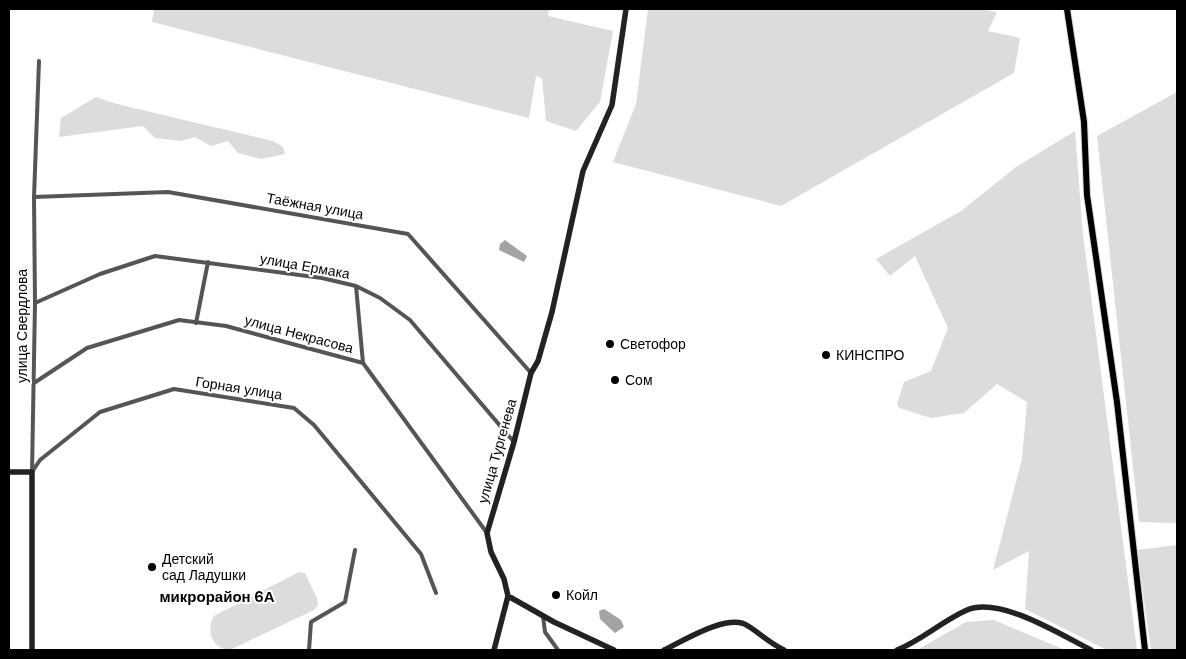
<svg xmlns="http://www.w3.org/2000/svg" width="1186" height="659" viewBox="0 0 1186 659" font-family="'DM Sans',sans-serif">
<rect width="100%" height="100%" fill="#fff"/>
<path fill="#dcdcdc" d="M154,9H549L548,16L613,31L600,102L576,131L546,121L542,78L536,76L529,118L152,22Z
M648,9H980L997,12L988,31L1020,38L1014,73L781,206L613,162L636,104Z
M1177,92V523L1139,522L1097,136Z
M96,97L117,104L273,141L283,147L285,154L261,159L238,153L228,141L211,146L195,137L181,141L155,138L143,126L59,137L61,118Z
M1075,131L1083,234L1137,650L1105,649L1025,609L1029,551L993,570L1022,459L1027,402L997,384L964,413L931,418L899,408L897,404L904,382L931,371L948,328L915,256L890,276L876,259L961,211L1016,167Z
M1177,545V650H1151L1137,550Z
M299,572L305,573L317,598L318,605L314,610L230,650C213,650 205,630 214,616Z
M994,620L1065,650H917L966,622Z"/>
<path fill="#a3a3a3" d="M505,240L527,256L524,262L499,250L500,244Z
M604,609L621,620L624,627L615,633L600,619L599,611Z"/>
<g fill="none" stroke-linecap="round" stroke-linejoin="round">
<defs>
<path id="primary" d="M1067,9L1084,122L1087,195L1117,402L1145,650"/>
</defs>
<use href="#primary" stroke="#dbdbdb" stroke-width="8"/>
<path stroke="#555" stroke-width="4" d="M34,197L168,192L408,234L531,373
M356,286L363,363
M35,303L100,274L155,256L322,278L356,286L380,298L410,320L514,442
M196,323L208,262
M34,383L87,348L179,320L226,326L363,363L487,533
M32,472L40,460L100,412L174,389L294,408L314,425L421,554L436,593
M32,472L35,303L34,197L39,61
M543,616L545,632L558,650
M309,650L311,622L345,602L355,550"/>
<path stroke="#222" stroke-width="5.5" d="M9,472H32V650
M508,596L504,579L491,552L487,533L514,442L531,373L538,361L552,312L583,171L612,105L626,9
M508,596L554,622L614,650
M494,650L508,596
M664,650C683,641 729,612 748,626C761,634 768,642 784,650
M897,650C922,640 942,621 967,610C1000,596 1061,635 1091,650"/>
<use href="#primary" stroke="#000" stroke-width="6"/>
</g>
<g fill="#000" stroke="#fff" stroke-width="2">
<circle cx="610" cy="344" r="5"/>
<circle cx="826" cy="355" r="5"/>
<circle cx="615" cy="380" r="5"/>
<circle cx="152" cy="567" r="5"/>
<circle cx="556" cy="595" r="5"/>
</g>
<g text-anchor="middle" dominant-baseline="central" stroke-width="4" stroke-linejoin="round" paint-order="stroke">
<g font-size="14" fill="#000" stroke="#fff">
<text transform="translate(315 206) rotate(10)">Таёжная улица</text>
<text transform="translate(305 266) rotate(10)">улица Ермака</text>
<text transform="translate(22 326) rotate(-90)">улица Свердлова</text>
<text transform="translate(299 334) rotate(15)">улица Некрасова</text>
<text transform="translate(239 388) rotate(9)">Горная улица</text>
<text transform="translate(497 451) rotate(-74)">улица Тургенева</text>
</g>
<g font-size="14" fill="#000" stroke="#fff" text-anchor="start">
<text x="620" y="344">Светофор</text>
<text x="836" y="355">КИНСПРО</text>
<text x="625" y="380">Сом</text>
<text x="162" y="559">Детский<tspan x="162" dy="16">сад Ладушки</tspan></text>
<text x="566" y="595">Койл</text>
</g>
<g font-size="15" font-weight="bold" fill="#000" stroke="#fff">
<text x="217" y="597">микрорайон 6А</text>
</g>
</g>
<rect width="1186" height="659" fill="none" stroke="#000000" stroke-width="20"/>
</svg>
